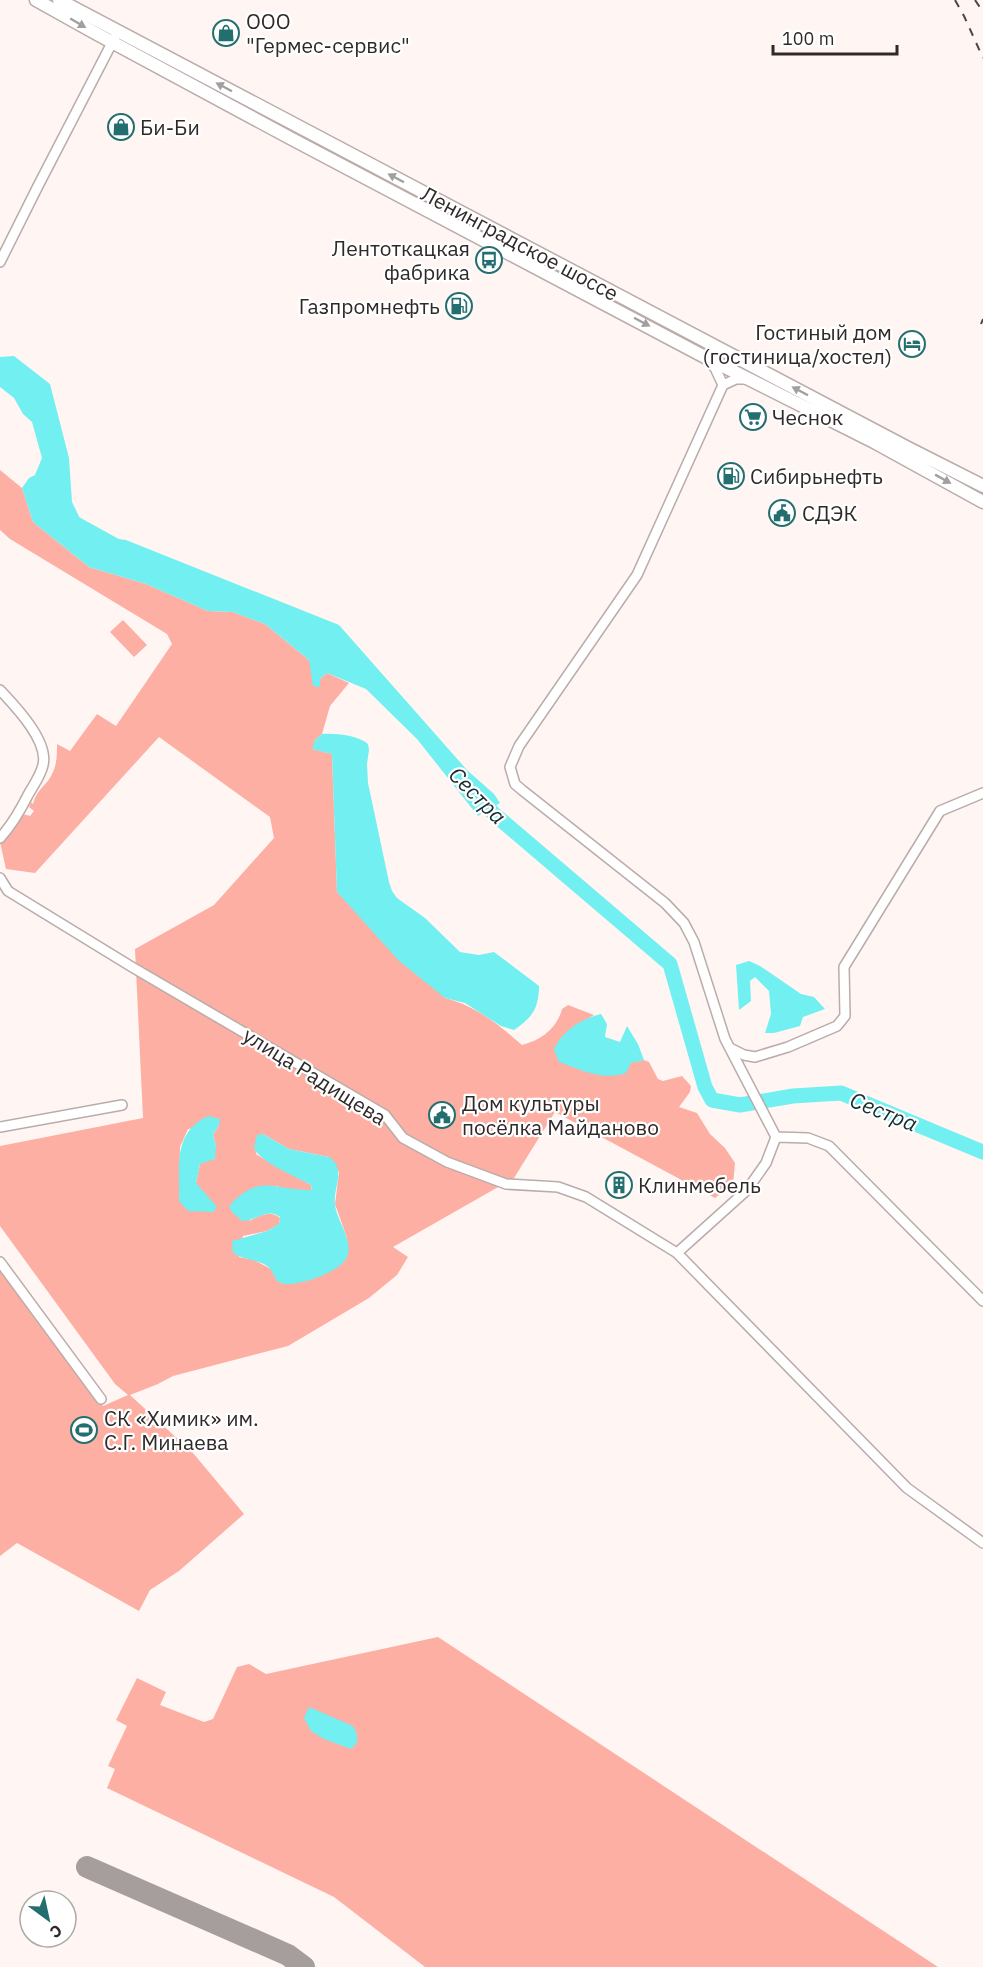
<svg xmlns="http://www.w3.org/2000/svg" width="983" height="1967" viewBox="0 0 983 1967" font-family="'IBM Plex Sans',sans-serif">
<rect width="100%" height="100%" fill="#fff6f4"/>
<path fill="#fdafa3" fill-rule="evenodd" d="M0,470L22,488L33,522L89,567L146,584L208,611L233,612L265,624L309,660L320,679L327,673L349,683L330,706L322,734L315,740L313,749L332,754L337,892L445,998C476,1006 498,1024 522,1045C542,1040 557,1028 562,1009L568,1005L594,1015L569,1030L631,1062L644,1060L649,1062L658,1079L663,1081L682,1076L691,1086L690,1092L679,1107L697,1113L710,1134L725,1148L735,1163L733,1185L715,1198L555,1112L514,1178L393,1247L408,1257L397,1275L369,1298L288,1346L173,1376L158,1384L130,1395L193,1453L244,1514L179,1571L150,1590L139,1611L17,1543L0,1556V1271L103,1406L128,1395L115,1384L0,1226V1146L143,1118L135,949L214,905L274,838L270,817L159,737L35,873L6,869L0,842L23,814L30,816L34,811L29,807L31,802L33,804C38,787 46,787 52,774C57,765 57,755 57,744L70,751L97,714L116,726L172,644L167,634L10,539L0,530ZM219,1125L213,1135L216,1146L200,1164L196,1183L179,1201L180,1147L188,1129ZM263,1134L289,1149L329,1157L339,1172L335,1204L347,1238V1257L271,1269L254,1260L239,1257L243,1236L267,1231L279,1224L280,1218C269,1209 260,1216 249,1221L276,1186L287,1189L312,1191L311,1185L269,1162L256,1154Z
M123,620L147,645L134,657L110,632Z
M438,1637L938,1967H425L334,1897L107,1788L115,1769L108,1766L127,1726L116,1720L137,1678L166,1692L160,1705L204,1722L213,1719L237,1667L249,1664L266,1674Z"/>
<path fill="#72eff0" d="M14,356L50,384L69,458L72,502L88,535L126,540L339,625L467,770L494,794L500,803L478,816L417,739L366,689L327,673L320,679V687L313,686L309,660L265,624L233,612L208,611L146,584L89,567L33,522L22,488L29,478L35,475L42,458L32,422L23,414L14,398L0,387V357Z
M322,734C335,733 358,735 368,744L369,750L367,764L368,783L389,882L392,891L397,898L425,918L460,952L479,955L494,952L539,986C539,1008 532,1018 514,1030L501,1026L465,1003L445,998L399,961L337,892L332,754L312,749L315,740Z
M749,961L760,966L801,994L814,997L825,1009L803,1017L800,1026L774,1033H765L771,1014L769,991L755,977L750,981L751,1001L739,1010L736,965Z
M601,1014L607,1024L605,1037L620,1042L627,1026L638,1044L644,1060L631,1063L626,1073C603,1081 581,1070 559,1062L554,1050C561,1032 582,1018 601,1014Z
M208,1116L220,1119L219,1125L213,1135L216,1146L215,1159L200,1164L196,1183L217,1207L213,1212L188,1211L179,1201C180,1167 172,1133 208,1116Z
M263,1134L289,1149L329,1157C347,1169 333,1187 335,1204C336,1220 354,1240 347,1257C341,1272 296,1288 281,1283C274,1281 274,1271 267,1266C256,1259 244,1260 233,1253L232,1241L267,1231L279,1224L280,1217C267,1207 256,1221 242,1221L232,1212L229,1206C260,1172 275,1191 312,1190L311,1185C295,1176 261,1163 254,1148L257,1135Z
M309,1707L353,1726L357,1734V1743L351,1749L324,1739L311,1731L304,1718Z"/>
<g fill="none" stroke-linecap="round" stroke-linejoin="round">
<path stroke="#72eff0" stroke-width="15" d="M69,520L116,546
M476,794L494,814L670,964L705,1087L712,1100L740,1105L793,1096L841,1093L983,1152"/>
<path stroke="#a59e9c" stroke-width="22" d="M87,1867L288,1955L304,1967"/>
<defs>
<path id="minor" d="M0,262L38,186L115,37
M708,361L715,368L723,385
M746,379H736L723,385L637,575L519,746L510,767L515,784L522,790L665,903L684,923L694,942L725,1039L776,1137L766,1163L747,1190L677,1253L907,1488L983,1543
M0,690C15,706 49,741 43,765C41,775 33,786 28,795C21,809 11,826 0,838
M0,878L8,891L132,967L385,1115L403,1138L447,1162L506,1184L558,1187L586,1197L677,1253
M730,1048L744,1055L755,1057L788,1047L837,1026L845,1016L844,967L940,811L983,793
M0,1127L122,1105
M776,1137L808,1138L829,1146L983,1301
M0,1262L101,1399"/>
<path id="highway" d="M36,0L97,34L290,138L703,356L874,442L983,502
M59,0L908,448L983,486"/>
</defs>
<use href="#minor" stroke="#baaca9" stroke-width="12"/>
<use href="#highway" stroke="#baaca9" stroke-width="15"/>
<use href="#minor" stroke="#fff" stroke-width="9"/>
<use href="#highway" stroke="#fff" stroke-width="12"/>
<path stroke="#4b4645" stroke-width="2" stroke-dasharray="8 8" stroke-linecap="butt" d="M955,0L964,16L983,58
M975,0L983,12
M981,324L983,319"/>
</g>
<defs><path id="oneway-solid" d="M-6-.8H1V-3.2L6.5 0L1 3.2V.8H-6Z" transform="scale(1.5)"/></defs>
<g fill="#a19f9f">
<use href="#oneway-solid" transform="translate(78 23) rotate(30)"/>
<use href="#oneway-solid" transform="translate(224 87) rotate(-152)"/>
<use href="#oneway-solid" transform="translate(396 178) rotate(-152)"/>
<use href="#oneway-solid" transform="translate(642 322) rotate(28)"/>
<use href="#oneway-solid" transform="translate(800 391) rotate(-152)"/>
<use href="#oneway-solid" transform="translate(943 479) rotate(29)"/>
</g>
<defs>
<symbol id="shop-ring" viewBox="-11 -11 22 22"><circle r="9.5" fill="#fff" stroke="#236e6f" stroke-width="1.5"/><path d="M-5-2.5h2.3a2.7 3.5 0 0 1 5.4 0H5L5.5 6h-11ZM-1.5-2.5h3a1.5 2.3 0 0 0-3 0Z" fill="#236e6f"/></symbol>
<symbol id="bus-ring" viewBox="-11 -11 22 22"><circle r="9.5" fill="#fff" stroke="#236e6f" stroke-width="1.5"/><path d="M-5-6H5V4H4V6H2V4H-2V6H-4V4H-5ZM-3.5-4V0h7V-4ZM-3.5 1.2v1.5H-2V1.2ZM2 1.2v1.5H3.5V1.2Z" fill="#236e6f"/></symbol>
<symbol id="fuel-ring" viewBox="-11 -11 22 22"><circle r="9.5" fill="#fff" stroke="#236e6f" stroke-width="1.5"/><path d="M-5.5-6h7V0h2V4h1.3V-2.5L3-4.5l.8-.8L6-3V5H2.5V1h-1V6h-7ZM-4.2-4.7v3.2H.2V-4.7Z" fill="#236e6f"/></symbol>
<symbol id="hotel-ring" viewBox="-11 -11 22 22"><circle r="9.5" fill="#fff" stroke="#236e6f" stroke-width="1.5"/><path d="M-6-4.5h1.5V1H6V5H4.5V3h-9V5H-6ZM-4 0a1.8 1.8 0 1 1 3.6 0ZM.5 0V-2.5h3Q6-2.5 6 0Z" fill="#236e6f"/></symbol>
<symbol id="supermarket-ring" viewBox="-11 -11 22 22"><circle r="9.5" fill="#fff" stroke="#236e6f" stroke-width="1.5"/><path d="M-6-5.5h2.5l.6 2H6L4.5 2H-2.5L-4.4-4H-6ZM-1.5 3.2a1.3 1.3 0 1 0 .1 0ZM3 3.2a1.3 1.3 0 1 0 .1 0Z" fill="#236e6f"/></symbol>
<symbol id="civic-ring" viewBox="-11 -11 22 22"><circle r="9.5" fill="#fff" stroke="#236e6f" stroke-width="1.5"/><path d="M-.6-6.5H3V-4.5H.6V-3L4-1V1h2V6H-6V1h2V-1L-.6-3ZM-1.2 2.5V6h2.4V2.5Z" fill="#236e6f"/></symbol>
<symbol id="building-ring" viewBox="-11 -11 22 22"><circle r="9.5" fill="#fff" stroke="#236e6f" stroke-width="1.5"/><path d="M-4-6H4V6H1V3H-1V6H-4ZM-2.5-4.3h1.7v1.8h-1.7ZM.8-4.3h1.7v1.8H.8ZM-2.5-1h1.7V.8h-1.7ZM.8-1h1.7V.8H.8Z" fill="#236e6f"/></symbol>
<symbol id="stadium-ring" viewBox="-11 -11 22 22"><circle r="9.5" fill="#fff" stroke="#236e6f" stroke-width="1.5"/><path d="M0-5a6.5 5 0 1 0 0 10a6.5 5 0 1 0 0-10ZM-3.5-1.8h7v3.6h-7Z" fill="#236e6f"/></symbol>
</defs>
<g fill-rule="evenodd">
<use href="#shop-ring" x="211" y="18" width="30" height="30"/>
<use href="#shop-ring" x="106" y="112" width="30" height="30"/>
<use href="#bus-ring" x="474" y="245" width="30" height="30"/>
<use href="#fuel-ring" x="444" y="291" width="30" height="30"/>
<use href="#hotel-ring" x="897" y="329" width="30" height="30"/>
<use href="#supermarket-ring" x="738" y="402" width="30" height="30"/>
<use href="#fuel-ring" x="716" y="461" width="30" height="30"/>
<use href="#civic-ring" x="767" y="498" width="30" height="30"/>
<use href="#civic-ring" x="427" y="1100" width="30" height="30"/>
<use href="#building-ring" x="604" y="1170" width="30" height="30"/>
<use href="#stadium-ring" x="69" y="1415" width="30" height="30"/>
</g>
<g text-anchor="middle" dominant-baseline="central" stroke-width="4.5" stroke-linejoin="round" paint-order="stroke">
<g font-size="21" fill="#2f2a29" stroke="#fff" text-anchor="start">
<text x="246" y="21">ООО<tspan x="246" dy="24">"Гермес-сервис"</tspan></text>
<text x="140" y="127">Би-Би</text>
<text x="470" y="248" text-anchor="end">Лентоткацкая<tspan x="470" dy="24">фабрика</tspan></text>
<text x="440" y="306" text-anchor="end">Газпромнефть</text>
<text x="892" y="332" text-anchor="end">Гостиный дом<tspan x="892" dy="24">(гостиница/хостел)</tspan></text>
<text x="772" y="417">Чеснок</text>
<text x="750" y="476">Сибирьнефть</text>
<text x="802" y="513">СДЭК</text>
<text x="462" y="1103">Дом культуры<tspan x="462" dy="24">посёлка Майданово</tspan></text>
<text x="638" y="1185">Клинмебель</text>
<text x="104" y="1418">СК «Химик» им.<tspan x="104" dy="24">С.Г. Минаева</tspan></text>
</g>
<g font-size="21" fill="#2f2a29" stroke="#fff">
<text transform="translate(520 243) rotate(28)">Ленинградское шоссе</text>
<text transform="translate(315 1076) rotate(32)">улица Радищева</text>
</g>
<g font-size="22" font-style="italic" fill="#172d2e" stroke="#fff">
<text transform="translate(478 795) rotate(45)">Сестра</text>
<text transform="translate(884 1111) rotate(22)">Сестра</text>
</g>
</g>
<g transform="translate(48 1919) rotate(147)"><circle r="28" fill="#ffffff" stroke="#acaaa9" stroke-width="1.5"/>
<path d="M0-4.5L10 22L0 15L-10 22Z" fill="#236e6f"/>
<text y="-9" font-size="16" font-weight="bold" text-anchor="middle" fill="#2f2a29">С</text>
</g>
<path d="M773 45v9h124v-9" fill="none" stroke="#2f2a29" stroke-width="3"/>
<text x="782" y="45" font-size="18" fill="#2f2a29" stroke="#ffffff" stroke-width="4.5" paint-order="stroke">100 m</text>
</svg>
